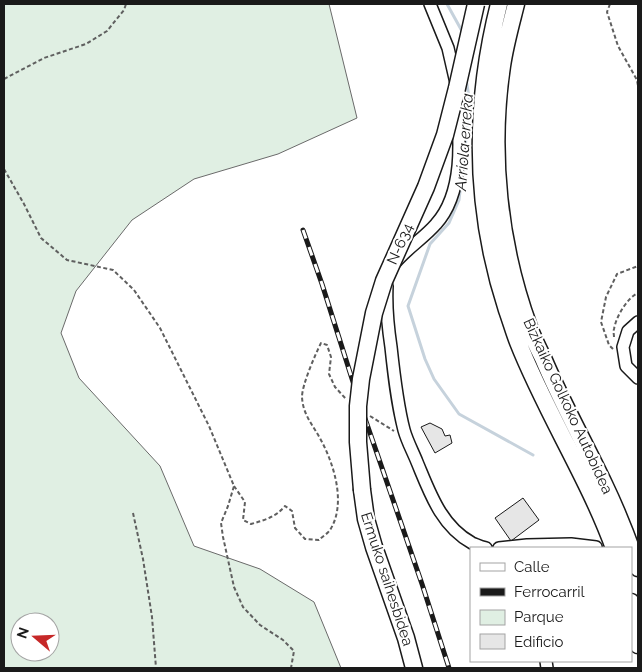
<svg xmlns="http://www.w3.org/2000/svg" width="642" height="672" viewBox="0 0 642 672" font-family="Raleway,sans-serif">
<rect width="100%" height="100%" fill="#fff"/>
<path fill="#e0efe3" stroke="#6a6a6a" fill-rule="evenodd" d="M4,4H329L357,118L278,154L194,179L132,220L76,291L61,333L79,378L160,466L194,546L260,569L314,602L341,668H4ZM20,622H50V652H20Z"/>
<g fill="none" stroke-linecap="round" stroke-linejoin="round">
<path stroke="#c6d2dc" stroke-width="3" d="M447,4L463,33
M466,79L469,97L467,130L459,200L449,223L430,244L408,306L425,359L434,379L459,414L533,455"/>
</g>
<path fill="#e6e6e6" stroke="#1a1a1a" d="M430,423L442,429L445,436L450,435L452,443L435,453L421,427Z
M523,498L539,520L511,541L495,518Z"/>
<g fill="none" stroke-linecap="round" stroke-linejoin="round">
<defs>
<path id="minor" d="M430,4L448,48L456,83
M394,264C406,249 424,238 436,224C464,193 460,140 457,101
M387,286C386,306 388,327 391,347C394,375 397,403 404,430C407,441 413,452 417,462C430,493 441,526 472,543C477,545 480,547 486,548
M638,322L628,331L623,347L626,366L638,378
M499,548L527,545L571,544L596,547
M546,661L547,668"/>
<path id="highway" d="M499,4C473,107 474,209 507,310C511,321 514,332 518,342C546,413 588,477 614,548
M516,4C511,24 505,45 502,66C489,153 499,245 529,327C533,338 538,348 543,358C561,401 584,442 604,484C617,511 628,539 638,568
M362,490L366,519L374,547L406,638L414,668
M631,602L634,616L638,645"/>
</defs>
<use href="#minor" stroke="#1a1a1a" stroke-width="14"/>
<use href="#highway" stroke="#1a1a1a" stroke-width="19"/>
<path stroke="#5f5f5f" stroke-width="2" stroke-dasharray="4 2.5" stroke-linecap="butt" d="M610,4L607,12L618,46L637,80L638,86
M4,79L44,58L86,44L107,31L124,10L126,4
M4,169L24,204L41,238L67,260L113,270L134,290L160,328L209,426L234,486L228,506L221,523L223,537L234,587L243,607L260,625L283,640L294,651L291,668
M614,337C614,334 613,332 614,329C616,317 627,298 638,293
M613,349L609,345L601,322L606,297L617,274L638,266
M370,416L394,431
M234,486L245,502L243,520L251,524C265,520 276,517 285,506L292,511L295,528L305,539L319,540C322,537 327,534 330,530C346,505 335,467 322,442C314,426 303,416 302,397C302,385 315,355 321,343L327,345L331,357L329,374L335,387L346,399
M133,513L143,559L152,617L156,668"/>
<use href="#minor" stroke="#fff" stroke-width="11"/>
<use href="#highway" stroke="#fff" stroke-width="16"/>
<defs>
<path id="rail" d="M303,230L322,284L360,404L422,584L449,668"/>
</defs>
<use href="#rail" stroke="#1a1a1a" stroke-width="5"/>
<use href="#rail" stroke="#fff" stroke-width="3" stroke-dasharray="9" stroke-linecap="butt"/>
<defs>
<path id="highway-bridge" d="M362,490L358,442V406L361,379L374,313L384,281L426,187L445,135L457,88L476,4"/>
</defs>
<use href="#highway-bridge" stroke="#1a1a1a" stroke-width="19" stroke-linecap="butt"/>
<use href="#highway-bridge" stroke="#fff" stroke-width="16"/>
</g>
<g text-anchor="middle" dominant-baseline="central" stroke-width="4" stroke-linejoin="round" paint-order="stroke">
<g font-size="15" fill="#1a1a1a" stroke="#fff">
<text transform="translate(400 244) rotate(-66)">N-634</text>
<text transform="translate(568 406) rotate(65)">Bizkaiko Golkoko Autobidea</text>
<text transform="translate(387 579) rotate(72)">Ermuko saihesbidea</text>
</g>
<g font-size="16" font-style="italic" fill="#1a1a1a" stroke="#fff">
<text transform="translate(464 142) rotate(-86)">Arriola erreka</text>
</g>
</g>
<rect width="642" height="672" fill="none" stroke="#1a1a1a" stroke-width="10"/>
<rect x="470" y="547" width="162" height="115" fill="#ffffff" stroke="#a3a3a3"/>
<rect x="480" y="563" width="25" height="8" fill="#ffffff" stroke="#a3a3a3"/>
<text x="514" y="572" font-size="15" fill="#1a1a1a">Calle</text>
<rect x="480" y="588" width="25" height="8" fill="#1a1a1a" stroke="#a3a3a3"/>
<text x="514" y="597" font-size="15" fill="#1a1a1a">Ferrocarril</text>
<rect x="480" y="610" width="25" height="15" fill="#e0efe3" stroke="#a3a3a3"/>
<text x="514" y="622" font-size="15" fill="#1a1a1a">Parque</text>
<rect x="480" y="634" width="25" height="15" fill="#e6e6e6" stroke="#a3a3a3"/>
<text x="514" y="647" font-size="15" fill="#1a1a1a">Edificio</text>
<g transform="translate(35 637) rotate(289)"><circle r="24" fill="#ffffff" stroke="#a3a3a3"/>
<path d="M0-4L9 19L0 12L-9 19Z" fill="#c62828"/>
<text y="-8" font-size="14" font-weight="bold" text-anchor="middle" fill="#1a1a1a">N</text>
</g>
</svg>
